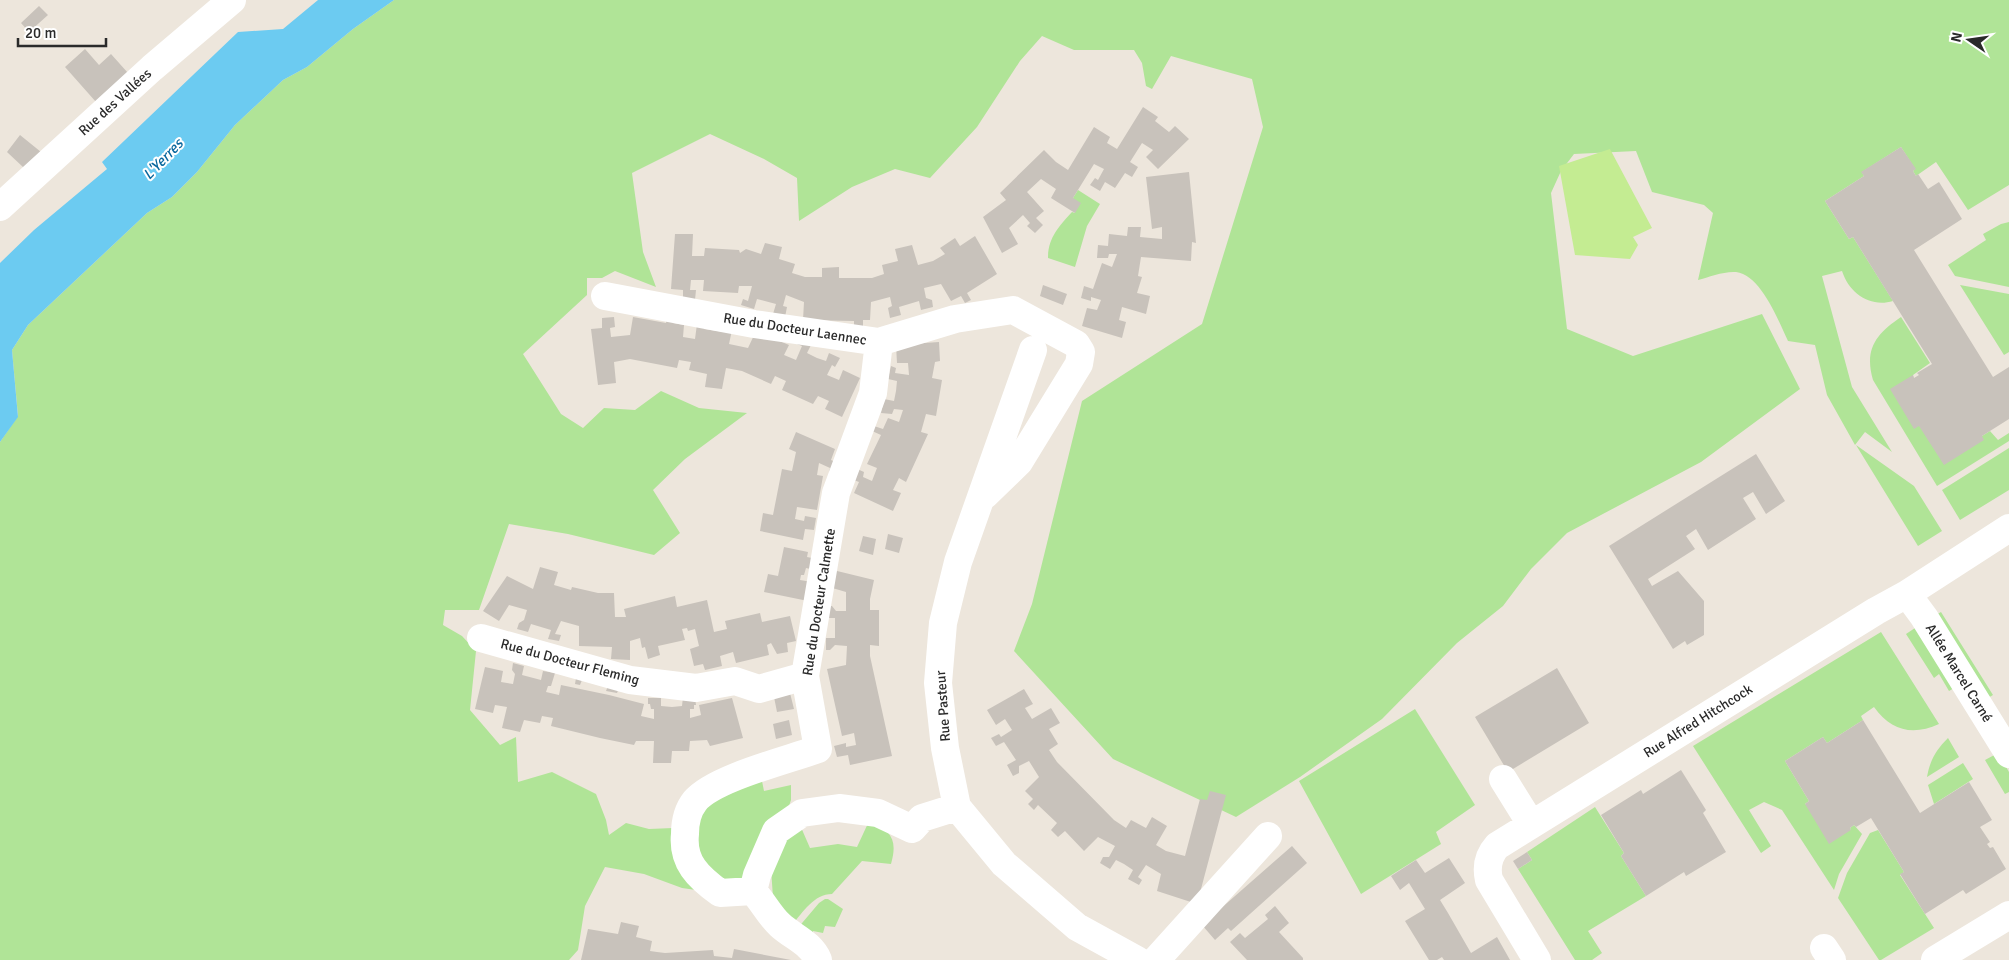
<svg xmlns="http://www.w3.org/2000/svg" width="2009" height="960" viewBox="0 0 2009 960" font-family="Signika,sans-serif">
<rect width="100%" height="100%" fill="#ede6dc"/>
<path fill="#b0e497" d="M394,0H2009V185L1968,210L1936,162L1916,176L1913,171L1915,169L1901,147L1862,172L1864,176L1825,201L1849,239L1853,237L1893,301C1870,308 1849,293 1842,271L1822,276L1852,387L1892,452L1865,432L1855,445L1827,395L1815,345L1788,341C1778,320 1761,275 1736,272C1724,271 1709,277 1698,280L1713,213L1704,205L1652,192L1636,151L1574,154L1561,171L1551,193L1567,329L1633,356L1762,314L1800,389L1701,462L1567,533L1531,569L1503,606L1457,643L1382,719L1300,777L1236,817L1113,759L1014,651L1032,604L1082,401L1202,324L1263,127L1252,79L1171,56L1152,89L1146,86L1142,63L1134,50H1074L1042,36L1020,61L977,127L930,178L895,169L852,187L799,221L797,178L764,159L710,134L632,173L643,252L656,287L615,271L602,278H587V295L523,354L561,414L583,428L604,408L635,410L661,391L699,408L747,413L685,459L653,490L680,533L654,555L568,534L509,524L479,610H445L443,625L462,636L476,651L470,710L500,745L516,737L518,782L552,772L596,794L606,820L609,835L626,823L649,829L673,828L696,890L682,888L644,874L605,867L585,906L578,950L569,960H0V442L18,416L12,350L28,325L147,213L172,197L197,172L235,125L283,80L307,67L353,29Z
M1078,190L1100,204L1087,226L1075,267L1048,258C1048,238 1059,226 1072,212L1075,213L1073,198Z
M2009,222V287L1955,276L1948,265L1986,240L1983,234L2001,224Z
M1960,285L2009,294V352L2004,355Z
M1901,317L1930,363L1913,375L1919,426L1982,436L1990,431L1998,440L2009,433V441L1937,486L1873,380C1864,349 1876,334 1901,317Z
M1856,445L1914,486L1942,531L1918,546Z
M2009,448V490L1960,520L1942,490Z
M1941,612L1993,695L1986,699L1934,616Z
M1918,626L1956,687L1949,691L1939,674L1934,678L1906,634Z
M1881,632L1939,724C1913,736 1891,731 1874,707L1861,716L1863,720L1827,743L1823,737L1785,761L1809,801L1805,804L1851,830L1850,828L1854,825L1862,834L1839,874L1834,890L1782,810L1764,802L1749,810L1771,846L1761,853L1693,746Z
M1415,709L1475,805L1436,832L1441,844L1361,894L1299,781Z
M1948,738L1959,757L1927,777C1930,760 1936,750 1948,738Z
M1998,753L2009,772V792L2005,794L1985,760Z
M1963,763L1973,779L1934,804L1928,785Z
M761,776L764,791L791,785V800L789,806L751,869L740,881L714,880L690,838L705,799Z
M1595,807L1624,853L1621,856L1646,896L1588,931L1602,953L1592,960H1575L1518,869L1532,860L1527,852Z
M870,819C891,832 898,839 891,864L862,861L832,894C814,894 803,912 792,925L773,898L771,868L792,830L800,825L810,848L838,844L857,847Z
M1878,830L1904,872L1900,875L1934,928L1881,960H1879L1838,898L1847,873L1870,833Z
M825,899H828L843,909L835,927L825,926L823,933L813,931L811,938L797,929L819,903Z"/>
<path fill="#c4ec92" d="M1610,149L1652,228L1633,237L1638,245L1630,259L1575,255L1559,166Z"/>
<path fill="#6ccbf1" d="M318,0H394L353,29L307,67L283,80L235,125L197,172L172,197L147,213L28,325L12,350L18,417L0,442V263L34,230L107,169L102,162L238,32L283,29Z"/>
<path fill="#c8c2bb" d="M39,6L48,15L29,32L21,23Z
M85,49L99,65L111,54L128,73L96,102L65,67Z
M1143,107L1158,117L1155,121L1169,132L1175,126L1189,139L1158,169L1146,157L1153,150L1142,143L1130,162L1138,167L1132,177L1125,173L1115,188L1105,182L1100,191L1090,185L1095,178L1098,180L1104,169L1094,164L1073,198L1081,203L1075,213L1051,198L1056,189L1041,179L1027,192L1044,211L1036,218L1043,225L1035,233L1027,226L1030,223L1023,215L1009,228L1018,244L1002,253L983,217L1006,200L1000,193L1044,150L1056,162L1068,170L1094,127L1110,137L1107,143L1117,149Z
M20,135L41,152L24,168L7,152Z
M1901,147L1916,169L1913,171L1916,176L1918,174L1928,189L1939,182L1962,219L1914,250L1993,377L2009,367V419L1982,436L1984,440L1944,465L1919,426L1914,429L1890,389L1913,375L1914,378L1919,375L1917,373L1932,364L1853,237L1849,239L1825,201L1864,176L1861,172Z
M1189,172L1196,243L1192,242L1191,261L1141,257L1138,276L1142,277L1137,293L1150,296L1146,314L1122,307L1119,320L1126,322L1122,338L1082,326L1087,308L1097,310L1101,300L1091,297V301L1081,298L1084,286L1093,289L1102,263L1112,267L1117,254H1109L1108,258H1097L1098,245L1108,246L1109,234L1127,236L1128,227H1141L1140,237L1162,239V227L1152,229L1146,177Z
M675,234H693L692,256H704L705,248L739,250L740,253L746,249L761,254L765,243L782,247L779,259L795,264L792,273L805,277H822V268L839,267V278H872L884,274L882,265L898,261L895,249L912,245L918,265L933,261L945,254L940,248L955,238L960,246L975,236L997,274L967,293L971,300L965,303L961,296L951,301L941,284L924,288L926,298L932,300L933,307L921,310L919,301L899,307L901,315L890,318L888,308L892,306L890,297L871,302L870,320H863V329H854V321L803,320L804,302L786,295L783,306L787,307L785,317L773,314L776,304L757,299L754,309L741,305L743,299L748,301L752,286H739L738,293L703,291L704,280H691L690,290H696L695,300L683,299V290L671,289Z
M1043,285L1067,294L1063,305L1040,296Z
M668,313L674,314L673,323L684,325L683,337L695,339L697,324L705,320L704,329L724,332L732,330L729,344L748,348L756,331L789,345L784,355L796,360L802,346L797,344L799,340L811,345L807,353L817,358L826,361L829,353L840,358L835,367L832,365L827,375L839,380L843,370L860,378L842,417L825,409L829,401L818,396L813,404L782,390L786,381L775,376L771,384L742,371L726,368L722,389L705,387L707,374L689,370L691,362L679,360L677,368L630,359L614,362L616,383L598,385L591,329L602,328V318L614,317L615,327L610,328L611,337L630,335L633,317L666,323Z
M939,342L940,361L935,362L932,378L942,380L936,416L926,414L921,432L928,434L906,482L899,478L893,490L901,493L893,511L854,493L859,482L851,479L855,468L864,472L863,477L872,481L877,468L867,464L881,435L872,431L874,426L883,429L888,418L899,422L903,410L894,409L892,414L881,413L884,399L894,401L896,391L897,381L888,379L891,366L896,368L895,373L909,375L908,363H897L896,345Z
M796,432L835,449L831,460L840,464L835,475L829,473L830,468L819,463L817,475L823,476L817,510L797,507L795,519L804,521L805,516L816,518L814,530L805,529L803,540L760,531L763,513L773,515L782,469L792,471L796,452L789,449Z
M1756,454L1785,501L1766,514L1753,492L1743,498L1756,519L1708,550L1696,529L1686,536L1695,549L1648,579L1652,586L1678,571L1704,601V635L1687,645L1685,641L1673,649L1609,546Z
M888,534L903,538L899,553L885,549Z
M863,536L876,539L873,555L859,551Z
M784,547L808,552L807,557L817,559L815,570L806,568L804,575H801L800,580L812,582L808,601L764,592L768,574L778,576Z
M540,567L558,572L554,585L571,590L572,587L598,593H614L615,617H626L624,609L675,596L677,607L707,600L714,632L727,629L725,621L760,613L762,622L790,616L796,641L787,643L788,652L777,654L771,643L767,645L769,655L736,663L733,652L720,656L722,666L705,670L703,664L694,666L690,649L699,646L695,629L688,631L687,628L682,629L685,640L658,646L660,655L648,659L645,647L642,648L640,638L630,641V660L611,659L612,647L579,646V626L561,621L555,634L561,635L559,641L548,639L551,630L531,624L528,632L517,629L519,623L524,620L527,610L509,605L499,621L483,611L507,576L533,589Z
M833,570L874,580L870,599V610H879V646L870,645V656L892,756L850,765L848,755L837,757L834,746L846,743V747L856,745L854,733L842,736L827,669L846,665L847,646L835,645L830,650H826V638H835V618H826V606H832L836,611H846V592L829,587Z
M513,663L524,666L522,675L541,680L543,671L555,673L551,686H548L546,692L559,695L561,685L609,695L644,704L641,716L654,719V709H651L650,704H648V698H661V706L672,707L682,706L683,697L695,698L696,705H694V709H690V718L701,715L699,705L732,698L743,738L710,746L707,740L690,741L689,751H672L671,763H653L654,741H636L634,745L600,738L551,726L553,718L542,716L540,723L524,720L520,732L502,728L507,707L495,705L493,713L475,709L485,667L503,671L501,682L513,684L515,674L512,670Z
M1557,668L1589,723L1508,772L1475,717Z
M576,678L582,680L580,685L575,684Z
M608,686L619,688L617,693L606,691Z
M1024,689L1033,704L1025,708L1032,719L1051,708L1060,723L1049,729L1058,744L1049,750L1057,762L1114,820L1126,828L1131,820L1146,828L1152,817L1167,826L1156,845L1166,851L1185,856L1200,799L1207,800L1210,791L1226,795L1197,904L1157,891L1161,874L1146,865L1138,877L1142,880L1139,885L1128,879L1133,870L1124,864L1116,860L1110,869L1100,863L1103,857H1109L1115,846L1098,837L1084,851L1065,831L1058,837L1051,830L1057,823L1038,805L1034,810L1028,804L1033,799L1025,791L1039,777L1029,761L1019,766V773L1013,776L1007,765L1016,760L1004,742L996,746L991,738L999,734L1001,737L1012,730L1005,719L996,725L987,710Z
M790,693L794,709L777,712L774,697Z
M789,720L792,735L776,739L773,724Z
M1863,720L1920,813L1969,782L1992,820L1980,827L1990,842L1987,844L1990,848L1993,847L2006,869L1966,894L1963,890L1925,914L1900,874L1904,872L1871,818L1856,827L1854,825L1850,828L1851,830L1829,844L1805,804L1809,801L1785,761L1823,737L1827,743Z
M1681,770L1706,810L1703,813L1726,852L1686,876L1684,872L1646,896L1621,856L1624,853L1601,815L1641,790L1643,794Z
M1292,846L1307,863L1231,931L1228,928L1215,940L1202,925Z
M1527,852L1532,860L1518,869L1513,861Z
M1449,858L1465,883L1440,900L1448,913L1471,953L1497,937L1510,960H1444L1442,957L1437,960H1429L1405,921L1425,909L1409,883L1400,890L1391,876L1416,860L1425,873Z
M1275,906L1289,923L1279,932L1303,958V960H1247L1230,942L1240,933L1245,938L1268,919L1265,915Z
M621,922L639,926L636,937L652,941L650,951L657,952L665,953L713,950L714,956L732,958L734,949L791,960H581L588,929L618,934Z"/>
<g fill="none" stroke-linecap="round" stroke-linejoin="round">
<path stroke="#fff" stroke-width="28" d="M0,207L152,68L232,0
M605,296L754,324L879,342L955,319L1013,310L1076,344L1081,352L1079,364L1019,462L985,495
M879,342L873,393L836,493L805,676L818,749C788,760 714,778 695,801C687,811 685,821 685,834C682,862 698,877 720,893L753,891L757,875L776,831L802,813L839,808L878,813L912,829L922,818L957,807
M1033,350L958,562L943,623L938,683L945,748L957,807L1004,864L1077,927L1137,960
M1907,594L1924,617L2009,754
M481,638L630,680L696,688L735,681L759,689L805,676
M1503,779L1531,824
M753,891C763,902 770,916 780,925C793,937 811,943 818,960
M1824,948L1832,960
M1156,960L1268,836
M1537,960L1489,880C1486,867 1488,856 1497,846L1876,611L1907,594L2009,528
M1935,960L2009,915"/>
</g>
<g text-anchor="middle" dominant-baseline="central" stroke-width="4" stroke-linejoin="round" paint-order="stroke">
<g font-size="14" fill="#2a2a2a" stroke="#fff">
<text transform="translate(115 102) rotate(-42)">Rue des Vallées</text>
<text transform="translate(795 329) rotate(9)">Rue du Docteur Laennec</text>
<text transform="translate(819 602) rotate(-81)">Rue du Docteur Calmette</text>
<text transform="translate(570 662) rotate(15)">Rue du Docteur Fleming</text>
<text transform="translate(1959 673) rotate(58)">Allée Marcel Carné</text>
<text transform="translate(943 706) rotate(-94)">Rue Pasteur</text>
<text transform="translate(1698 721) rotate(-32)">Rue Alfred Hitchcock</text>
</g>
<g font-size="15" font-style="italic" fill="#0a689e" stroke="#fff">
<text transform="translate(163 159) rotate(-46)">L'Yerres</text>
</g>
</g>
<g transform="translate(1969 40) rotate(283)" stroke="#ffffff" stroke-width="4" paint-order="stroke">
<path d="M0-4L9 19L0 12L-9 19Z" fill="#2a2a2a"/>
<text y="-8" font-size="14" font-weight="bold" text-anchor="middle" fill="#2a2a2a">N</text>
</g>
<path d="M18 38v8h88v-8" fill="none" stroke="#2a2a2a" stroke-width="2.5"/>
<text x="25" y="38" font-size="15" fill="#2a2a2a" stroke="#ffffff" stroke-width="4" paint-order="stroke">20 m</text>
</svg>
